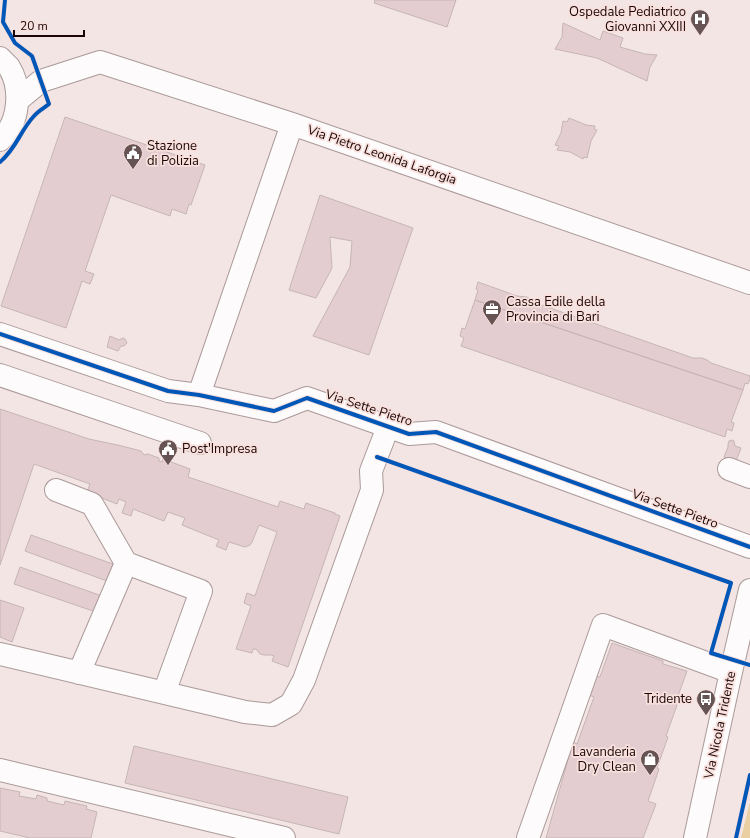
<svg xmlns="http://www.w3.org/2000/svg" width="750" height="838" viewBox="0 0 750 838" font-family="'Nunito Sans',sans-serif">
<rect width="100%" height="100%" fill="#f3e5e3"/>
<path fill="#e9cfa2" d="M750,802V838H741Z"/>
<path fill="#e4cdd0" stroke="#c6b5b6" d="M375,0H456L447,27L374,3Z
M563,23L600,40L603,31L623,38L620,47L645,54L657,55L650,67L647,81L597,58L555,49L562,37Z
M65,117L205,165L191,205L189,204L186,214L172,209L170,216L111,195L85,271L94,274L90,284L82,281L66,328L1,306Z
M569,118L586,125L595,126L594,129L597,130L591,141L587,158L584,157L583,159L570,152L557,150L559,146L555,145L561,133L563,121L567,122Z
M320,195L413,228L369,355L313,336L350,267L352,241L330,237L332,268L316,298L289,290Z
M478,282L517,296L527,297L536,303L693,358H702L707,360L711,363L750,376V379L748,384L745,383L743,390L475,300L478,290L476,289Z
M475,300L743,390L731,422L734,423L732,431L727,429L725,437L461,346L464,338L460,336L462,328L465,329Z
M110,336L119,340L123,338L125,339L127,343L124,346H121L118,351L107,347Z
M0,409L89,439L122,446L141,451L144,455L148,454L159,458V461L162,462L163,459L190,469L188,477L278,507L280,501L304,509L306,503L335,513V514L340,516L288,667L272,661L274,656L271,655H264L260,654L256,649H253L252,653L236,649L251,606L244,603L247,593L255,596L277,532L259,525L252,542L250,545L245,547L229,542L226,550L216,546L219,540L182,525L185,518L168,512L164,521L133,509L131,516L122,513L126,502L119,499L117,504L87,492L90,484L34,464L0,565Z
M732,440L734,441L735,446L741,448L736,461L724,457L728,447V444L729,441Z
M31,535L113,564L107,581L25,551Z
M20,567L102,596L96,612L14,584Z
M0,600L24,608L12,642L0,637Z
M612,643L663,661V664L687,671L675,704L677,705L666,736L668,737L657,768L659,769L648,801L656,804L643,838H546L573,742L577,744L594,697L589,695L596,676L600,677Z
M134,746L348,797L339,834L125,783Z
M0,788L20,792L19,796L36,799L37,795L47,798V801L64,805L65,801L87,806L86,809L97,812L91,838H30L0,831Z"/>
<g fill="none" stroke-linecap="round" stroke-linejoin="round">
<defs>
<path id="minor" d="M18,100L41,81L100,62L292,124L750,283
M0,334L168,391L199,395L274,411L307,398L409,434L436,432L750,547
M0,375L200,443
M199,395L292,124
M729,469L750,477
M56,490L92,504L126,563L201,591L164,693
M0,654L245,712L272,715L291,704L304,680L372,490L371,471L388,427
M79,673L126,563
M0,770L284,838
M528,838L603,625L731,672
M695,838L731,672L750,590"/>
<path id="major" d="M0,58C3,61 6,64 9,67C22,88 20,123 0,140"/>
</defs>
<use href="#minor" stroke="#aa9a99" stroke-width="24"/>
<use href="#major" stroke="#aa9a99" stroke-width="24"/>
<use href="#minor" stroke="#fdfbfb" stroke-width="22"/>
<use href="#major" stroke="#fdfbfb" stroke-width="22"/>
<defs>
<path id="cycleway" d="M0,162C16,149 20,131 34,116C38,111 44,108 49,104L32,56L15,43L3,22L5,0
M0,334L168,391L199,395L274,411L307,398L409,434L436,432L750,547
M377,457L731,583L711,653L750,665
M736,838L750,775"/>
</defs>
<use href="#cycleway" stroke="#f9e0dd" stroke-width="6"/>
<use href="#cycleway" stroke="#0057b8" stroke-width="4"/>
</g>
<defs>
<symbol id="hospital-pin" viewBox="-11 -11 22 30"><path d="M0 17L-7.5 6A9.5 9.5 0 1 1 7.5 6Z" fill="#655453" stroke="#f9e0dd"/><path d="M-5-5h3v3.5h4V-5h3V5h-3V1.5h-4V5h-3Z" fill="#fff"/></symbol>
<symbol id="civic-pin" viewBox="-11 -11 22 30"><path d="M0 17L-7.5 6A9.5 9.5 0 1 1 7.5 6Z" fill="#655453" stroke="#f9e0dd"/><path d="M-.6-6.5H3V-4.5H.6V-3L4-1V1h2V6H-6V1h2V-1L-.6-3ZM-1.2 2.5V6h2.4V2.5Z" fill="#fff"/></symbol>
<symbol id="office-pin" viewBox="-11 -11 22 30"><path d="M0 17L-7.5 6A9.5 9.5 0 1 1 7.5 6Z" fill="#655453" stroke="#f9e0dd"/><path d="M-6-3h4V-5.5h4V-3h4V5H-6ZM-1-4.5V-3h2v-1.5ZM-6 0V1H6V0Z" fill="#fff"/></symbol>
<symbol id="bus-pin" viewBox="-11 -11 22 30"><path d="M0 17L-7.5 6A9.5 9.5 0 1 1 7.5 6Z" fill="#655453" stroke="#f9e0dd"/><path d="M-5-6H5V4H4V6H2V4H-2V6H-4V4H-5ZM-3.5-4V0h7V-4ZM-3.5 1.2v1.5H-2V1.2ZM2 1.2v1.5H3.5V1.2Z" fill="#fff"/></symbol>
<symbol id="shop-pin" viewBox="-11 -11 22 30"><path d="M0 17L-7.5 6A9.5 9.5 0 1 1 7.5 6Z" fill="#655453" stroke="#f9e0dd"/><path d="M-5-2.5h2.3a2.7 3.5 0 0 1 5.4 0H5L5.5 6h-11ZM-1.5-2.5h3a1.5 2.3 0 0 0-3 0Z" fill="#fff"/></symbol>
</defs>
<g fill-rule="evenodd">
<use href="#hospital-pin" x="689" y="8" width="22" height="30"/>
<use href="#civic-pin" x="122" y="142" width="22" height="30"/>
<use href="#office-pin" x="481" y="298" width="22" height="30"/>
<use href="#civic-pin" x="157" y="438" width="22" height="30"/>
<use href="#bus-pin" x="695" y="688" width="22" height="30"/>
<use href="#shop-pin" x="639" y="748" width="22" height="30"/>
</g>
<g text-anchor="middle" dominant-baseline="central" stroke-width="3.5" stroke-linejoin="round" paint-order="stroke">
<g font-size="13" fill="#190605" stroke="#f9e0dd" text-anchor="end">
<text x="686" y="12">Ospedale Pediatrico<tspan x="686" dy="15">Giovanni XXIII</tspan></text>
<text x="147" y="146" text-anchor="start">Stazione<tspan x="147" dy="15">di Polizia</tspan></text>
<text x="506" y="302" text-anchor="start">Cassa Edile della<tspan x="506" dy="15">Provincia di Bari</tspan></text>
<text x="182" y="449" text-anchor="start">Post'Impresa</text>
<text x="692" y="699">Tridente</text>
<text x="636" y="752">Lavanderia<tspan x="636" dy="15">Dry Clean</tspan></text>
</g>
<g font-size="13" fill="#190605" stroke="#f9e0dd">
<text transform="translate(382 155) rotate(19)">Via Pietro Leonida Laforgia</text>
<text transform="translate(369 408) rotate(18)">Via Sette Pietro</text>
<text transform="translate(675 509) rotate(20)">Via Sette Pietro</text>
<text transform="translate(720 725) rotate(-78)">Via Nicola Tridente</text>
</g>
</g>
<path d="M14 30v6h70v-6" fill="none" stroke="#190605" stroke-width="2"/>
<text x="20" y="30" font-size="12" fill="#190605" stroke="#f9e0dd" stroke-width="3" paint-order="stroke">20 m</text>
</svg>
